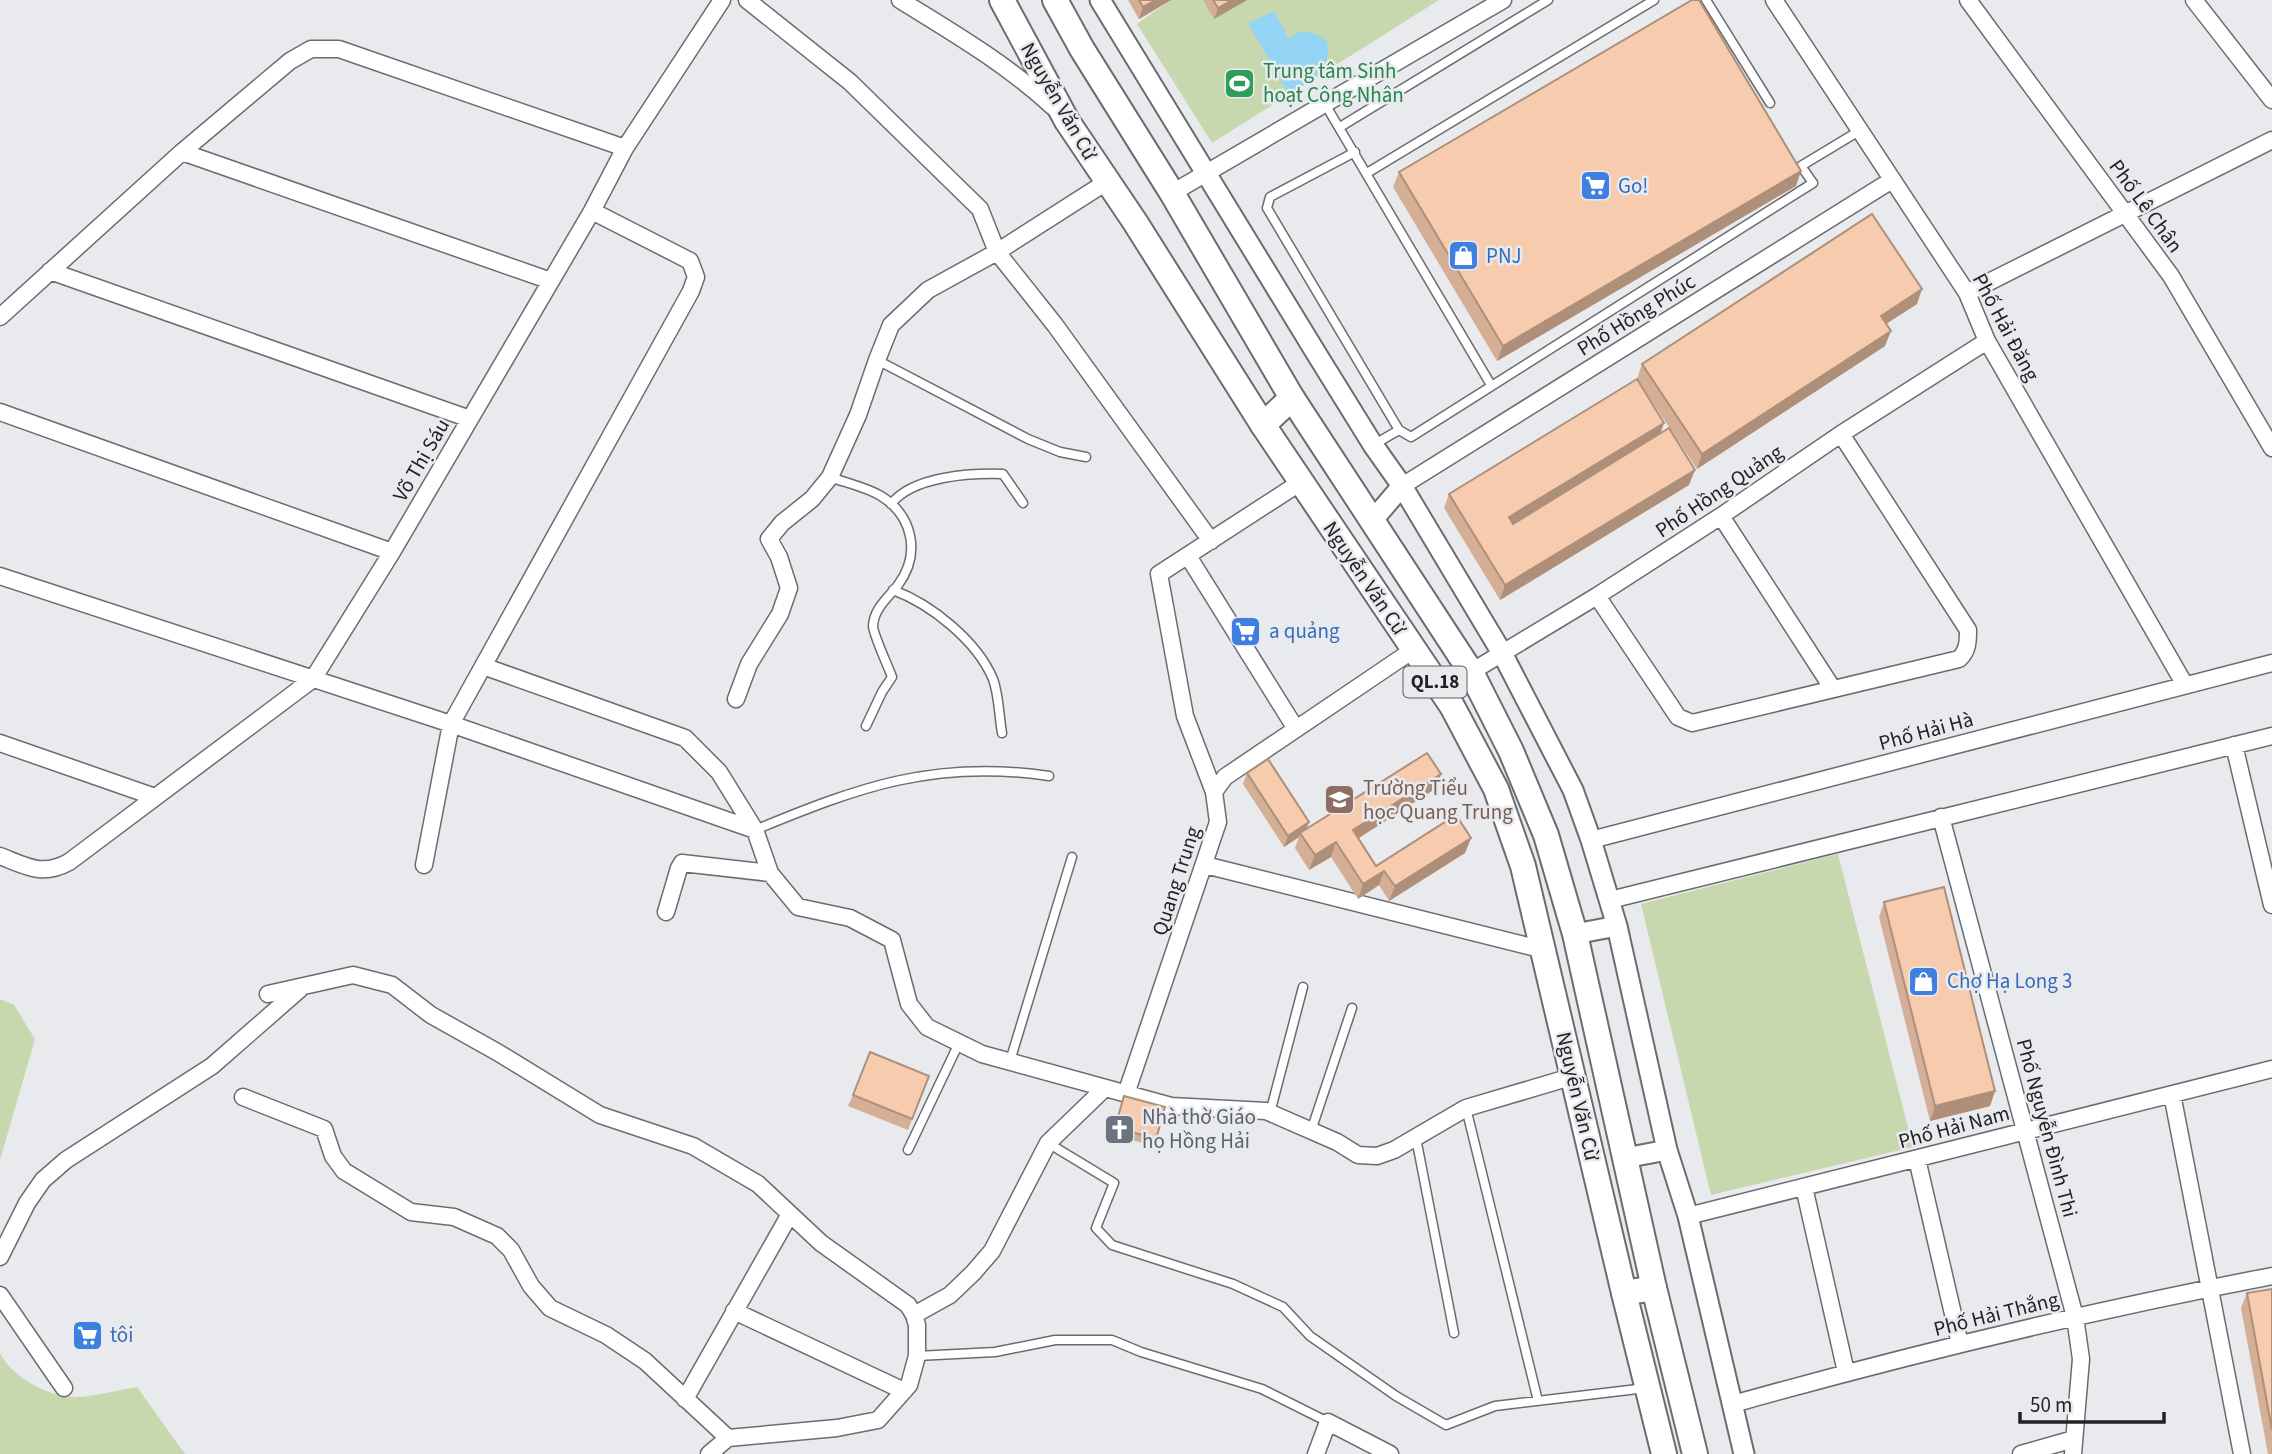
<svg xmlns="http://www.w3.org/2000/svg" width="2272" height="1454" viewBox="0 0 2272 1454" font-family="'Source Sans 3',sans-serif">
<rect width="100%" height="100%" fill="#e9eaee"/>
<path fill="#c7d8ae" d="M1171,0H1439L1212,143L1137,24Z
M1838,854L1913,1147L1711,1195L1641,904Z
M0,999L14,1005L35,1039L0,1160Z
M0,1353C11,1377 50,1398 77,1397C97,1396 118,1390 137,1387L185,1454H0Z"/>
<path fill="#94d4f4" d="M1274,11L1289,39L1300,31L1315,34L1327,41C1332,72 1312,77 1289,95L1248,23Z"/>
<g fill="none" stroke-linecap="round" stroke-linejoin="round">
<defs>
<path id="service" d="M1706,0L1770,103
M1325,104L1491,385
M1340,127L1548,0
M1355,152L1270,197L1267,208L1399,430L1411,437L1813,183L1801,166L1859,131
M1367,173L1654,0
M877,360L1028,439L1060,452L1086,457
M1373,445L1399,430
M830,477C846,483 866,487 881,496C913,516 921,554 898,585C888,598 874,608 873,626C873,634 888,666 892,677L882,692L866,726
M891,504C913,476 970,473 1003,474L1023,503
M893,590C931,604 977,641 993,679C999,695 999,716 1002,733
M755,830C859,787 935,759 1049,776
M1010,1061L1072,857
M1466,1108L1538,1401
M1270,1113L1303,987
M1311,1131L1352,1008
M1416,1138L1454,1333
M1048,1143L1114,1183L1096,1228L1112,1245L1233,1284L1283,1307L1310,1336L1396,1396L1446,1425L1495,1406L1646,1388
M908,1150L959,1043
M917,1356L995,1352L1055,1340H1112L1141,1352L1262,1389L1328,1422"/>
<path id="minor" d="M747,0L850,82L980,209L997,252L1055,325L1211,541
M900,0C952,32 1008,65 1053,107
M1774,0L1967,293L1987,341L2185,685
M1968,0L2171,276L2272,448
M2194,0L2272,100
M182,152L551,281
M1172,193L1503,0
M50,271L470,419
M1967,293L2272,140
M0,317L182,152L290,61L311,49H339L625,148
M0,412L392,552
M1402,486L1892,180
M1721,516L1833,689
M1188,556L1296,729
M0,576L451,724L755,830
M1597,596L1678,717L1692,723L1959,659C1968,651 1968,641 1968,630L1841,434
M483,666L685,738L719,772L755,830L770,873L798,907L850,918L892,940L909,1004L927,1027L982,1054L1171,1106L1266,1111L1337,1142L1358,1155L1377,1156L1394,1150L1466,1108L1574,1076
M1471,672L1597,596L1721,516L1841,434L1987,341
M736,699L749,664L780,614L789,588L779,557L769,539L782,523L812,499L830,477L858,415L877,360L891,325L928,290L997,252L1108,181
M0,743L155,797
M2234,745L2272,905
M1214,792L1185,716L1159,574L1301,482
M1941,817L2075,1317L2081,1359L2073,1454
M1591,840L2272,663
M0,856C26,866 42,877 69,862L313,679L392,552L592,211L625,148L722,0
M424,865L451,724L691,291L696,277L690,261L592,211
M1205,865L1544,950
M1610,900L2272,736
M666,912L679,868L682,863L770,873
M268,994L353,975L392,985L431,1015L497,1052L600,1115L693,1146L758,1184L821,1243L908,1305L914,1315L917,1325V1356L909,1385L878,1420L837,1428L728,1438L709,1454
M1126,1094L1218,822L1214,792L1225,777L1413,650
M2172,1094L2242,1454
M243,1097L324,1129L333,1156L344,1171L411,1212L454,1217L497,1236L511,1250L531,1286L550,1308L606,1335L645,1361L728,1438
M1917,1159L1960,1344
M1804,1187L1846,1372
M1688,1216L2272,1069
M0,1257L27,1203L43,1180L66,1160L212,1066L300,989
M0,1295L64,1388
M734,1311L904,1391
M914,1315L950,1295L973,1273L992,1251L1048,1143L1105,1088
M685,1399L790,1214
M1733,1404C1911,1354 2090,1311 2272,1276
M1316,1454L1328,1422L1390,1454
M2021,1454L2074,1439"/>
<path id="tertiary" d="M1100,0L1316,353L1373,445L1402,486L1502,653L1573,790L1591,840L1617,926L1667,1150L1688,1216L1744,1454
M1372,521L1402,486
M1575,934L1617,926
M1625,1158L1667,1150"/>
<path id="primary" d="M1002,0L1067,121L1135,222L1263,425L1452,706L1496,789L1523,866L1624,1293L1664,1454
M1055,0L1082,49L1172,193L1292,398L1471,672L1511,751L1546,835L1575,934L1654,1288L1695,1454"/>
<path id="trunk" d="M1263,425L1292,398
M1624,1293L1654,1288"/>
</defs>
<use href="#service" stroke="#6b6c6f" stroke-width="11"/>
<use href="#minor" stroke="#6b6c6f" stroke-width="19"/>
<use href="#tertiary" stroke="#6b6c6f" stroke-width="23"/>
<use href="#primary" stroke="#6b6c6f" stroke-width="28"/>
<use href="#trunk" stroke="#6b6c6f" stroke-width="28"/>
<use href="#service" stroke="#fff" stroke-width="8"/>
<use href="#minor" stroke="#fff" stroke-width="16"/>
<use href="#tertiary" stroke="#fff" stroke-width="19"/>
<use href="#primary" stroke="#fff" stroke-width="24"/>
<use href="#trunk" stroke="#fff" stroke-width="24"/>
</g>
<path fill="#d4af96" d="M1128,0H1171L1139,19Z
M1203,0H1247L1214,19Z
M1399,172L1796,186L1497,361L1393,187Z
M1917,304L1886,324L1885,346L1697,469L1637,379L1642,364Z
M1660,434L1689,485L1500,600L1444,508L1449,494Z
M1247,773L1309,822L1306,829L1441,774L1435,789L1358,838L1376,866L1471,838L1465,853L1389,901L1379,885L1358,899L1331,857L1309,870L1295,848L1299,837L1284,847L1243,784Z
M1884,902L1995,1091L1990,1106L1930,1121L1879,917Z
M929,1076L908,1130L848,1106L853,1095Z
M1124,1096L1156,1139L1153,1146L1112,1134Z
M2272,1289V1454H2268L2241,1308L2247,1293Z"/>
<path fill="#ad8f7a" d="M1156,0H1171L1139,19L1143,7Z
M1232,0H1247L1214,19L1218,8Z
M1801,171L1796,186L1497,361L1503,346Z
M1922,289L1917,304L1875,331L1881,316Z
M1891,331L1885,346L1697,469L1702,454Z
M1664,423L1659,438L1503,532L1509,517Z
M1695,470L1689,485L1500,600L1505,585Z
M1441,774L1435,789L1348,845L1353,830Z
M1309,822L1305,833H1300L1299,837L1284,847L1288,836Z
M1471,838L1465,853L1389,901L1395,886Z
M1336,842L1331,857L1309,870L1315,855Z
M1384,871L1379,885L1358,899L1363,884Z
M1995,1091L1990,1106L1930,1121L1935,1106Z"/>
<path fill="#f7ccae" stroke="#ad8f7a" stroke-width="2" d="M1139,0H1156L1143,7Z
M1213,0H1232L1218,8Z
M1692,0H1699L1801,171L1503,346L1399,172Z
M1872,214L1922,289L1881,316L1891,331L1702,454L1642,364Z
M1637,379L1664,423L1509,517L1513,524L1669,428L1695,470L1505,585L1449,494Z
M1427,753L1441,774L1353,830L1376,866L1456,815L1471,838L1395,886L1384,871L1363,884L1336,842L1315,855L1300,833Z
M1268,759L1309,822L1288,836L1247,773Z
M1944,887L1995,1091L1935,1106L1884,902Z
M870,1052L929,1076L912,1119L853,1095Z
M1124,1096L1165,1107L1156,1139L1115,1127Z
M2272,1289V1430L2247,1293Z"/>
<defs>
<symbol id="stadium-square" viewBox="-11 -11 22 22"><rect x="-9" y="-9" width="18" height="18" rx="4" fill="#2e9e5b" stroke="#e9eaee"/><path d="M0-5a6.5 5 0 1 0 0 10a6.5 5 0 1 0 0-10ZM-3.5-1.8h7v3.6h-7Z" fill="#fff"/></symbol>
<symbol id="supermarket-square" viewBox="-11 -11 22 22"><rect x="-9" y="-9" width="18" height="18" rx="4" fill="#3f7fe0" stroke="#e9eaee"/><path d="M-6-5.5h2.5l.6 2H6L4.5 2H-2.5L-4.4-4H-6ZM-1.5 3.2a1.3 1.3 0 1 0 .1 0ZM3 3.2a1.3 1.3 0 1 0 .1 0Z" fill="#fff"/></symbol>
<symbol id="shop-square" viewBox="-11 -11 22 22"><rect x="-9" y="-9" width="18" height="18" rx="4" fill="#3f7fe0" stroke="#e9eaee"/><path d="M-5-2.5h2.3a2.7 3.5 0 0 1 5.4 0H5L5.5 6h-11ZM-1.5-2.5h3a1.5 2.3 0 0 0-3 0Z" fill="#fff"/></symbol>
<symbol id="school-square" viewBox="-11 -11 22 22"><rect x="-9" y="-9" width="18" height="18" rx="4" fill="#8d6e63" stroke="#e9eaee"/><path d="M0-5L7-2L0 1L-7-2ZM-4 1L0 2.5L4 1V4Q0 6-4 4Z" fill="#fff"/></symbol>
<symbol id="church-square" viewBox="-11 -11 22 22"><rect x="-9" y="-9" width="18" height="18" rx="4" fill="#6b7280" stroke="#e9eaee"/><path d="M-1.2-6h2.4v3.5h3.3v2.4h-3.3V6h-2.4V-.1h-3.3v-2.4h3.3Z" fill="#fff"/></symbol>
</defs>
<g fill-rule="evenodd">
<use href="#stadium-square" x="1222" y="66" width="35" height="35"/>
<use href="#supermarket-square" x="1578" y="168" width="35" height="35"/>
<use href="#shop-square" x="1446" y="238" width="35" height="35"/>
<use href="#supermarket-square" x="1228" y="614" width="35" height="35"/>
<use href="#school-square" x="1322" y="782" width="35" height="35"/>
<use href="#shop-square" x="1906" y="964" width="35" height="35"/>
<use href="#church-square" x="1102" y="1112" width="35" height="35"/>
<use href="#supermarket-square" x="70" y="1318" width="35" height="35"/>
</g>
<g text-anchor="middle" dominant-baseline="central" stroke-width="5" stroke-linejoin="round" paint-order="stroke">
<rect fill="#e9eaee" stroke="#5e5e61" stroke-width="2" x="1403.5" y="666.5" width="63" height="31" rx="5"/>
<g font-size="19" font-weight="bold" fill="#222224">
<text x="1435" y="682">QL.18</text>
</g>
<g font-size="21" fill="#27864d" stroke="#e9eaee" text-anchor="start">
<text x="1263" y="71">Trung tâm Sinh<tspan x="1263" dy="24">hoạt Công Nhân</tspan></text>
</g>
<g font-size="21" fill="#222224" stroke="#e9eaee">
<text transform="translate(1059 101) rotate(60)">Nguyễn Văn Cừ</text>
<text transform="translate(2146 206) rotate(54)">Phố Lê Chân</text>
<text transform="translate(1636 315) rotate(-32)">Phố Hồng Phúc</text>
<text transform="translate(2006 327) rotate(62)">Phố Hải Đăng</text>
<text transform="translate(421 460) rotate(-60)">Võ Thị Sáu</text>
<text transform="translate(1719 491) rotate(-34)">Phố Hồng Quảng</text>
<text transform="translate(1365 578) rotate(56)">Nguyễn Văn Cừ</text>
<text transform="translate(1926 731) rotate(-15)">Phố Hải Hà</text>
<text transform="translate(1176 881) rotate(-72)">Quang Trung</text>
<text transform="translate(1578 1096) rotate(77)">Nguyễn Văn Cừ</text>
<text transform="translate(1954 1127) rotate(-15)">Phố Hải Nam</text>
<text transform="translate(2047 1128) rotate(75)">Phố Nguyễn Đình Thi</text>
<text transform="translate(1996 1314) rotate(-14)">Phố Hải Thắng</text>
</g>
<g font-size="21" fill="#366cbe" stroke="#e9eaee" text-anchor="start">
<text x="1618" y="186">Go!</text>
<text x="1486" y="256">PNJ</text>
<text x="1269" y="631">a quảng</text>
<text x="1947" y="981">Chợ Hạ Long 3</text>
<text x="110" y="1335">tôi</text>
</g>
<g font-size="21" fill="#785e54" stroke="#e9eaee" text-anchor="start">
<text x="1363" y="788">Trường Tiểu<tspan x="1363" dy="24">học Quang Trung</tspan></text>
</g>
<g font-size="21" fill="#5b616d" stroke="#e9eaee" text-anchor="start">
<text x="1142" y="1117">Nhà thờ Giáo<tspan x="1142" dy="24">họ Hồng Hải</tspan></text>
</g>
</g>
<path d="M2020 1412v10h144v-10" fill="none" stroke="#222224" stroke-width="3.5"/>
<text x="2030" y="1412" font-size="21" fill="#222224" stroke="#e9eaee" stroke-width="5" paint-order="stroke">50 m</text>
</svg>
